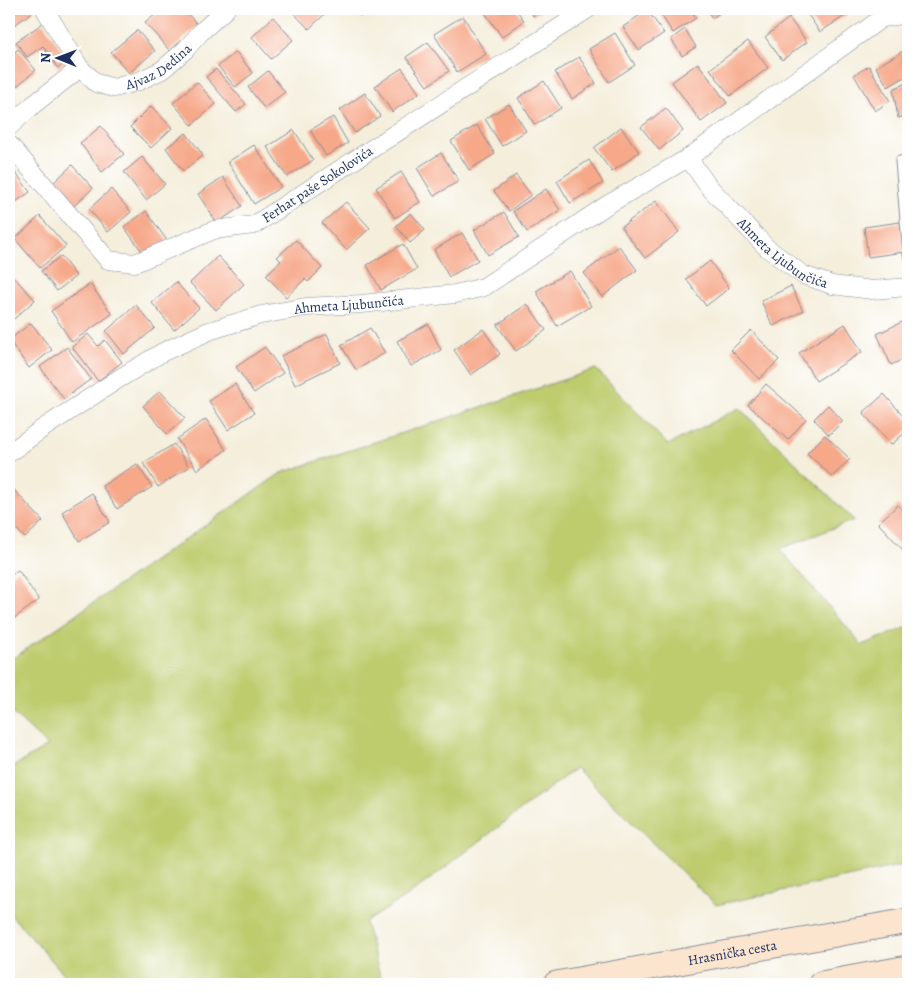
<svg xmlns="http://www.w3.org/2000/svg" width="917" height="993" viewBox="0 0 917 993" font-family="Alegreya,serif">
<rect width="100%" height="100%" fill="#fff"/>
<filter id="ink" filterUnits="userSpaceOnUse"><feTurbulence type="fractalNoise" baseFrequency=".02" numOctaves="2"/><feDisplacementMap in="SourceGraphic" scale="10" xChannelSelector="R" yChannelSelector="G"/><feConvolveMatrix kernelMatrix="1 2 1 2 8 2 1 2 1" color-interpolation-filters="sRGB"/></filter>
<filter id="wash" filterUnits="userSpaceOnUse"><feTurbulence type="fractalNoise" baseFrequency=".0096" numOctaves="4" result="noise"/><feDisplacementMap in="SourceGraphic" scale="20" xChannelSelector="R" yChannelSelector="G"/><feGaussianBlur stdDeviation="1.12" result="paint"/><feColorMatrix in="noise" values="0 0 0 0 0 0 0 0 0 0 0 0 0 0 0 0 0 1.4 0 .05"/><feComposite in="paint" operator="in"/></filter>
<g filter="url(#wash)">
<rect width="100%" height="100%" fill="#f4eedb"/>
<path fill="#becc6e" stroke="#6c7e66" d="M596,369L668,445L739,408L854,520L780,549L862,645L908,627V864L716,905L576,768L409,895L365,922L381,979L357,984H73L9,913V769L48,746L9,710V661L281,473Z"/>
<g id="blocks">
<path fill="#f6a889" d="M9,9H32L34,11L9,29Z
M162,9H183L198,25L170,51L145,23Z
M290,9H327L329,10L309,29Z
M355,9H369L360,16Z
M484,9H516L524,21L502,37L483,10Z
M529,9H544L533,16Z
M657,9H691L696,18L673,33Z
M706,9H726L712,18Z
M804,9H844L848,14L820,32Z
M647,10L664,33L639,50L623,27Z
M463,16L486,54L457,72L434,34Z
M273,17L293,40L271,59L252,37Z
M789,18L807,42L782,60L765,37Z
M43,23L68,60L58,68L43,46L27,57L16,42Z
M685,29L696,47L682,56L671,39Z
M137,30L155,51L129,73L111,52Z
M615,33L635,65L609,82L589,49Z
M748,41L768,68L730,96L710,69Z
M428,42L449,71L427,86L406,57Z
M908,48V75L888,87L876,67Z
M18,49L36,70L17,86L9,76V58Z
M236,52L253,73L235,87L218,66Z
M579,57L596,83L572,99L555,72Z
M698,63L727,103L701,122L672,82Z
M869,66L890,101L875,111L854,75Z
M402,68L419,93L392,112L375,86Z
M216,69L246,104L236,112L206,77Z
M268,71L285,92L264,108L248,87Z
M544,81L561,108L535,125L518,98Z
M197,82L216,104L192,125L173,103Z
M908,82V115L898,118L893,89Z
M9,89L16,98L9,104Z
M365,93L380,116L355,133L340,110Z
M509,104L526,131L502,146L485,119Z
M151,106L172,128L151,148L130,127Z
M666,108L683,131L659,150L641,127Z
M333,117L348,143L326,156L310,130Z
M477,125L495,154L469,170L451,141Z
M101,126L124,154L102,172L80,143Z
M621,127L639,152L612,172L594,148Z
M294,130L313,160L287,177L267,147Z
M186,133L203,155L183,171L166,148Z
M254,145L281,187L254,204L228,162Z
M441,153L459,181L434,196L417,168Z
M142,157L165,184L146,200L124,172Z
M589,160L603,183L570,203L557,181Z
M72,165L93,188L72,208L51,185Z
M12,168L30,192L9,207V170Z
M401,172L420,202L395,218L376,188Z
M516,175L531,195L509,211L494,191Z
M223,177L242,206L217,223L198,194Z
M111,189L131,212L108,232L89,209Z
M546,189L560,210L527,232L513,211Z
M656,201L679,232L645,258L621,227Z
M346,202L370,228L346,250L322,223Z
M146,211L168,242L146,257L124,227Z
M504,212L519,237L488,255L474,230Z
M411,213L425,230L410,243L396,226Z
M40,216L66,246L40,268L15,239Z
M900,222L904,252L868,257L864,227Z
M462,233L478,260L449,277L434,250Z
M296,240L322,268L308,282L305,279L286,297L266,275L281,261L277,257Z
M403,244L417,269L381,290L367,265Z
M619,246L637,270L602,297L584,273Z
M61,256L76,276L57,291L41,271Z
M218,256L244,284L216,310L190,283Z
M710,261L729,288L706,306L686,279Z
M570,271L591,306L557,326L536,291Z
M9,272L35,300L14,319L9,314Z
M176,282L199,308L174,330L152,303Z
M90,284L112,314L72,342L51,311Z
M791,286L803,311L773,326L761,301Z
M527,304L546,330L516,351L497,325Z
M136,305L155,328L124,354L106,331Z
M906,320L908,325V357L891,365L877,334Z
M31,323L52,350L29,368L9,340Z
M428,324L441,350L411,366L397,341Z
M845,324L862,352L816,381L799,353Z
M370,328L385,353L356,370L341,345Z
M483,329L500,354L471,375L454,350Z
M751,330L779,360L759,379L731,350Z
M88,334L98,346L105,340L122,362L98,381L72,347Z
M327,334L340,363L295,385L281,356Z
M67,347L91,379L64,399L40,367Z
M265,347L283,373L254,393L236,367Z
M235,384L254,413L228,430L209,401Z
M766,384L806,419L788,440L748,405Z
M160,391L185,418L167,434L143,406Z
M884,394L908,421V430L891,445L863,413Z
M828,405L843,421L829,435L814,419Z
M206,419L226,450L197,470L177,439Z
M825,435L850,459L832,477L807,453Z
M174,444L189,467L158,487L143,463Z
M137,464L152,487L117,509L102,486Z
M14,490L43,521L25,538L9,521V495Z
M92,493L110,522L79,541L62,512Z
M898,505L908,517V545L903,550L878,523Z
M18,570L39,600L9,622V577Z"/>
</g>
</g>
<g filter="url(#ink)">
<use href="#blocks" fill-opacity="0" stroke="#888e9c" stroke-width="1"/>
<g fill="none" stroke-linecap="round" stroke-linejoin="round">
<defs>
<path id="service" d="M908,160L900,161L908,255"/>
<g id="minor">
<path id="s1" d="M46,9V11L80,68L96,83L114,88L139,81L162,70L185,50L201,32L226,9"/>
<path d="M9,127L33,105L80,68"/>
<path id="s2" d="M9,144L108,260L135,263L214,230L254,225L588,9"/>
<path id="s3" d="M688,158L709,187L767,248L803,275L832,285L872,290L908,287"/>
<path id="s4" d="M9,453L42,429L120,378L163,352L209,331L261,315L306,307L362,304L455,294L484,287L607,205L688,158L882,18L908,14"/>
</g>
<g id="secondary">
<path id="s5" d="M556,984L908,921"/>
<path d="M821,984L908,968"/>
</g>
</defs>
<use href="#service" stroke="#888e9c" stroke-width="11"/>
<use href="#minor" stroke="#888e9c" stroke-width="19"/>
<use href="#secondary" stroke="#888e9c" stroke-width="27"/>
<use href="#service" stroke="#fff" stroke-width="9"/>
<use href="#minor" stroke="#fff" stroke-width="18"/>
<use href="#secondary" stroke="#fbe5cf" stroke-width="25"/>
</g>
</g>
<g text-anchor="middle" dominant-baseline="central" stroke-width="5" stroke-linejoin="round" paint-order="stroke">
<g font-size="14" fill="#1b2f5e" stroke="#fff">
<text stroke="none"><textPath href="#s1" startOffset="159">Ajvaz Dedina</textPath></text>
<text stroke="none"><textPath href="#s2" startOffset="381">Ferhat paše Sokolovića</textPath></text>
<text stroke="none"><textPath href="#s3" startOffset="136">Ahmeta Ljubunčića</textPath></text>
<text stroke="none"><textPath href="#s4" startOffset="378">Ahmeta Ljubunčića</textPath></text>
<text stroke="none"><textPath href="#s5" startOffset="179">Hrasnička cesta</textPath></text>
</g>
</g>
<rect width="917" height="993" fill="none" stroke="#fff" stroke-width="30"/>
<g transform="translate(58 58) rotate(271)" stroke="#ffffff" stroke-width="4" paint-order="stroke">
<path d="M0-4L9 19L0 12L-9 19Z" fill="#1b2f5e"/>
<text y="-8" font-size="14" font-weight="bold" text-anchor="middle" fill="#1b2f5e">N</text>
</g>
</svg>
